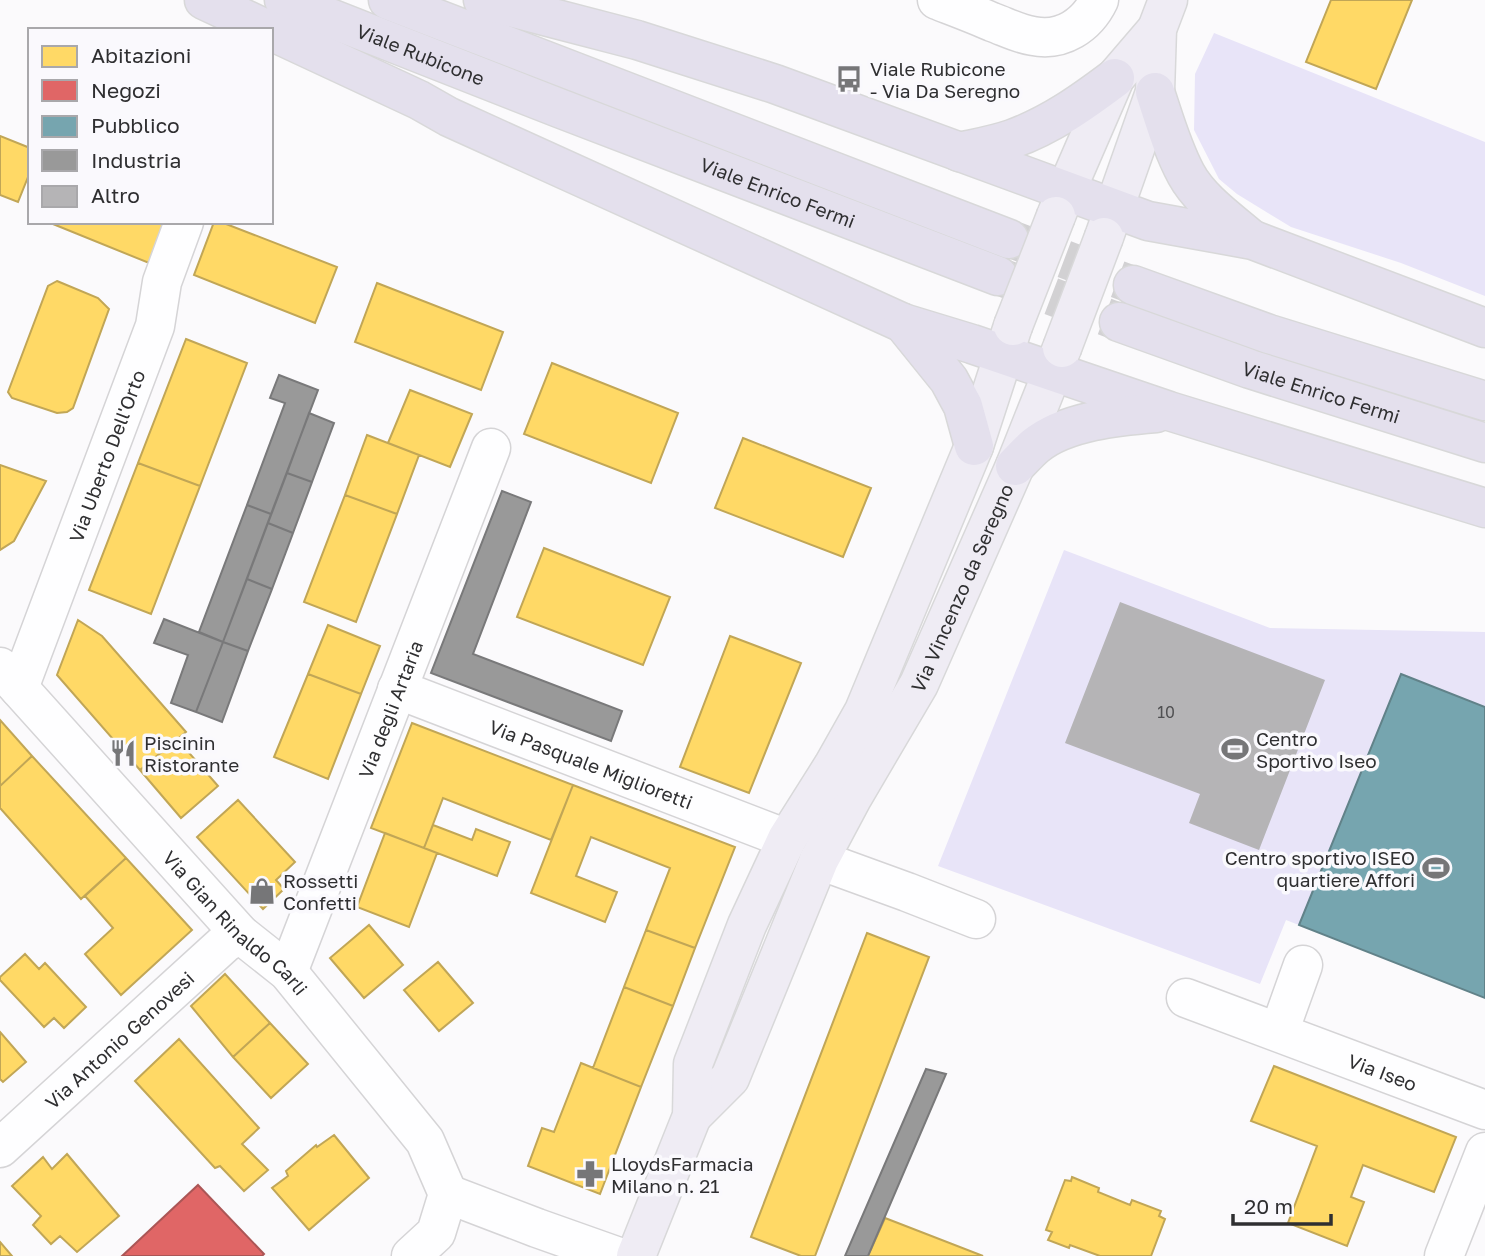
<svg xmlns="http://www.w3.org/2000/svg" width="1485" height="1256" viewBox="0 0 1485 1256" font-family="'Golos Text',sans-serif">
<rect width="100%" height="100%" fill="#fbfafc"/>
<path fill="#e8e4f8" d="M1214,33L1485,142V296L1401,263L1291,227L1237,194L1219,179L1194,130L1195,74Z
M1064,550L1270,628L1485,632V998L1286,920L1260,984L938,866Z"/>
<path fill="#ffd966" stroke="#c1a656" stroke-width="2" d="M1331,0H1412L1376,89L1306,62Z
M0,136L30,148V172L18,202L0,195Z
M48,222H172L154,265Z
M214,222H221L337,267L315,323L194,275Z
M57,281L98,298L109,309L73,408L67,412L57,413L12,398L8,392L48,286Z
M377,283L503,332L481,390L355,342Z
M186,339L247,363L200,486L138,463Z
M552,363L678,413L651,483L524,434Z
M410,390L472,414L450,467L388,443Z
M367,435L419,455L397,514L345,495Z
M743,438L871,488L843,557L715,508Z
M138,463L200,486L151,614L89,590Z
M0,465L46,481L14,541L0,550Z
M345,495L397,514L356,622L304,602Z
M544,548L670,597L643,665L517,617Z
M78,620L102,636L186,732L140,770L57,675Z
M328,625L380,646L361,694L308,674Z
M730,636L801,663L749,793L680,767Z
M308,674L361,694L328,779L274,757Z
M0,720L32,756L0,786Z
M412,723L573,785L551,840L443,798L424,848L371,828Z
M177,739L218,786L181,818L140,770Z
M32,756L126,858L81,899L0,808V786Z
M573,785L735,847L695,948L646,930L670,868L591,837L576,876L617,892L605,922L531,893Z
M238,800L295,862L276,880L284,889L263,909L197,837Z
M433,825L472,840L476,829L510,842L497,876L424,848Z
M385,833L437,853L409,927L357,907Z
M126,858L192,930L121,995L85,954L113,928L85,896Z
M369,925L403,965L364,998L330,958Z
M646,930L695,948L673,1006L624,987Z
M867,933L929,957L815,1256H801L751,1237Z
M25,954L39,969L45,963L86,1007L64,1028L54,1018L44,1027L0,980V977Z
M438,962L473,1003L439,1031L404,990Z
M225,974L270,1023L233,1057L191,1006Z
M624,987L673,1006L641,1087L593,1068Z
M270,1023L308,1064L271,1098L233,1057Z
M0,1032L26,1062L3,1082L0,1079Z
M179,1039L259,1128L242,1144L268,1170L244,1191L220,1166L215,1168L135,1081Z
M581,1063L641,1087L600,1194L528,1166L542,1128L554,1132Z
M1274,1066L1456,1137L1434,1192L1363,1165L1351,1197L1364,1202L1347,1246L1288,1223L1317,1146L1251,1121Z
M334,1135L369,1178L309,1230L272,1188L288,1176L286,1171L316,1145L317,1147Z
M67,1154L119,1216L77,1252L60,1236L51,1244L33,1225L41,1216L12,1186L43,1157L52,1169Z
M1072,1177L1099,1188L1098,1192L1130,1205L1132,1200L1161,1211L1159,1216L1165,1219L1151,1256H1100L1070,1245L1069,1248L1048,1240L1052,1232L1046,1230L1065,1180L1071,1181Z
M885,1218L983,1256H868Z
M0,1242L12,1256H0Z"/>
<path fill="#e06666" stroke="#ab5656" stroke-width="2" d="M198,1185L264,1254L262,1256H122Z"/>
<path fill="#76a5af" stroke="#618289" stroke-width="2" d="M1401,674L1485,707V998L1299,925Z"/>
<path fill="#999" stroke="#79797a" stroke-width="2" d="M279,375L318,390L271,514L247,505L285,403L270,398Z
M309,413L334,423L312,482L287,473Z
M287,473L312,482L293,533L268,523Z
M502,491L531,502L473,654L622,711L611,741L431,673Z
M247,505L271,514L223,642L199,632Z
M268,523L293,533L272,589L247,579Z
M247,579L272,589L248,651L223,642Z
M164,619L223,642L196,712L171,703L188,655L154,643Z
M223,642L248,651L222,722L196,712Z
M926,1069L946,1074L868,1256H845Z"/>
<path fill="#b5b4b6" d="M1120,602L1325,680L1259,850L1189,823L1200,794L1065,743Z"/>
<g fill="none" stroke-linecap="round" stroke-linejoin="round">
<path stroke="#d2d1d3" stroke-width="38" stroke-dasharray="38 19" stroke-linecap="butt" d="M1011,239L1133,285
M998,276L1119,322"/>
<defs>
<g id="minor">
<path d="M937,0C955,7 974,14 992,22C1006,27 1019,34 1033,36C1062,42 1087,25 1099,0"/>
<path id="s1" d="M0,667L240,934L288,972L425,1141L448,1194L436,1233L411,1256"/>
<path id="s2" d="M19,688L155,326L162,282L184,222"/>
<path id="s3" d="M397,689L787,839"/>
<path d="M819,860L907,892L976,919"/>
<path id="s4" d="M288,972L491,448"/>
<path id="s5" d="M1186,998L1485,1110"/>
<path d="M1279,1032L1303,965"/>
<path id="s6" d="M0,1148L225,943L240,934"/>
<path d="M448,1194L537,1228L616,1256"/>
<path d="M1444,1256L1485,1152"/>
</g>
<g id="major">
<path d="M1056,216L1066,191L1115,78L1157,29"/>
<path d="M1104,237L1155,92L1157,29L1168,0"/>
<path id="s7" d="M692,1116L730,1078L819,860L852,798L919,684L1015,466L1062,348"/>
<path d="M636,1256L692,1116L693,1064L747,925L787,839L833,766L864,711L974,446L1013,326"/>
</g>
<g id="highway">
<path d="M204,0L268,30"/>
<path id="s8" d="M284,0L559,108L998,276"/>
<path d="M388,0L1009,239"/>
<path d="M483,0L637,40L775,84L1148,221L1253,240L1485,328"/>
<path d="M271,31L419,100L449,117L903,323L972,344L1169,411L1485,508"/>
<path d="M1155,92C1164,119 1172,148 1186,174C1200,200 1229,220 1251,239"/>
<path d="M959,152C977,148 995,145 1012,139C1051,125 1083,102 1115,78"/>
<path d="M1133,285L1269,334L1485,401"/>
<path id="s9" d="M1119,322L1250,369L1485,443"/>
<path d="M903,323L949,380L963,406L974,446"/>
<path d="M1015,466C1022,459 1028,452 1035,446C1065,421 1119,416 1156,413"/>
</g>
</defs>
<use href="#minor" stroke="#d5d4d6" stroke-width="41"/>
<use href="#major" stroke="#d8d8d9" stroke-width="41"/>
<use href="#highway" stroke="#d8d8d9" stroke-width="41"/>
<use href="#minor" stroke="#fefeff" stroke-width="38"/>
<use href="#major" stroke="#efecf4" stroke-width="38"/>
<use href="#highway" stroke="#e4e0ed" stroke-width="38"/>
<defs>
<path id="major-bridge" d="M1013,326L1056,216
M1062,348L1104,237"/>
</defs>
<use href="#major-bridge" stroke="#d8d8d9" stroke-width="41" stroke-linecap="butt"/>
<use href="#major-bridge" stroke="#efecf4" stroke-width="38"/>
</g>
<defs>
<symbol id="bus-bare" viewBox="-9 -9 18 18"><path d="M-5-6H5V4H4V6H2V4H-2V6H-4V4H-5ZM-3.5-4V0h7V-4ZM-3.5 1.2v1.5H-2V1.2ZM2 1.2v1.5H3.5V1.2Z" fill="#767678" stroke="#faf9fd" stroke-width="2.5" paint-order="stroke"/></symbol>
<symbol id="stadium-bare" viewBox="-9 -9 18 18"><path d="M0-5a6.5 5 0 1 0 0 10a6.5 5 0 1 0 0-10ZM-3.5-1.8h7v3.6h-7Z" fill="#767678" stroke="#faf9fd" stroke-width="2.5" paint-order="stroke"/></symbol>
<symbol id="restaurant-bare" viewBox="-9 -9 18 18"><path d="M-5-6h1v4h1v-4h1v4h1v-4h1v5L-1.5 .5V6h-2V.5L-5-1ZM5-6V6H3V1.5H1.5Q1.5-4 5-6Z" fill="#767678" stroke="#faf9fd" stroke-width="2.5" paint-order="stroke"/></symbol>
<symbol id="shop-bare" viewBox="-9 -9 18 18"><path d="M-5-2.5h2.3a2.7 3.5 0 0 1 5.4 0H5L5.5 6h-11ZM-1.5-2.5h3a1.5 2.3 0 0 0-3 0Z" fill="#767678" stroke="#faf9fd" stroke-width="2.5" paint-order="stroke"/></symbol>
<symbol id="pharmacy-bare" viewBox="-9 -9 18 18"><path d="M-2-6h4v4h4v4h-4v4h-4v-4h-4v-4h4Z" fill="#767678" stroke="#faf9fd" stroke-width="2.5" paint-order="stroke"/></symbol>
</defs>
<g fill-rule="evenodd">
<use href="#bus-bare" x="830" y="60" width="38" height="38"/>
<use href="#stadium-bare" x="1216" y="730" width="38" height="38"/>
<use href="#restaurant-bare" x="104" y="734" width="38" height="38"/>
<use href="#stadium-bare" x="1417" y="849" width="38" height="38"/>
<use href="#shop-bare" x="243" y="872" width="38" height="38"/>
<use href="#pharmacy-bare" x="571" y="1155" width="38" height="38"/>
</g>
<g text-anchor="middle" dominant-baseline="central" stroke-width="7" stroke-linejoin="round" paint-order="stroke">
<g font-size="16" fill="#505052">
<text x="1166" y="712">10</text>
</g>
<g font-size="19" fill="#2f2f31" stroke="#faf9fd">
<text stroke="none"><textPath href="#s8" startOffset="147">Viale Rubicone</textPath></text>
<text stroke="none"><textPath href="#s8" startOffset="530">Viale Enrico Fermi</textPath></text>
<text stroke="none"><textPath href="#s9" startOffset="214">Viale Enrico Fermi</textPath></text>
<text stroke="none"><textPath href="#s2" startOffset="248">Via Uberto Dell'Orto</textPath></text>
<text stroke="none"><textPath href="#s7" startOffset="597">Via Vincenzo da Seregno</textPath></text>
<text stroke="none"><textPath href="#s4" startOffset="282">Via degli Artaria</textPath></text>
<text stroke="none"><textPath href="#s3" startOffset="208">Via Pasquale Miglioretti</textPath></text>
<text stroke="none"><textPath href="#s1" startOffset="348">Via Gian Rinaldo Carli</textPath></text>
<text stroke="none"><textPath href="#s6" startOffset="161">Via Antonio Genovesi</textPath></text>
<text stroke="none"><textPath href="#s5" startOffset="210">Via Iseo</textPath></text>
</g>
<g font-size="19" fill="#2f2f31" stroke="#faf9fd" text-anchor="start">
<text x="870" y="68">Viale Rubicone<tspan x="870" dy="22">- Via Da Seregno</tspan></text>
<text x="1256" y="738">Centro<tspan x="1256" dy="22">Sportivo Iseo</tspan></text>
<text x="144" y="742">Piscinin<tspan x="144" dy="22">Ristorante</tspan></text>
<text x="1415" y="857" text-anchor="end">Centro sportivo ISEO<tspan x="1415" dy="22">quartiere Affori</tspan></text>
<text x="283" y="880">Rossetti<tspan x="283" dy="22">Confetti</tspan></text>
<text x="611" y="1163">LloydsFarmacia<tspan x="611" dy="22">Milano n. 21</tspan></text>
</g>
</g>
<rect x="28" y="28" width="245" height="196" fill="#faf9fd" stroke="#a9a8ab" stroke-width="2"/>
<rect x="42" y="46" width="35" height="21" fill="#ffd966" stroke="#a9a8ab" stroke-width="2"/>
<text x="91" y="63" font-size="21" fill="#2f2f31">Abitazioni</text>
<rect x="42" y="80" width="35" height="21" fill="#e06666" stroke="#a9a8ab" stroke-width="2"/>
<text x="91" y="98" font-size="21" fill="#2f2f31">Negozi</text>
<rect x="42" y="116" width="35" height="21" fill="#76a5af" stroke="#a9a8ab" stroke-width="2"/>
<text x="91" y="133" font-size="21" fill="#2f2f31">Pubblico</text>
<rect x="42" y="150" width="35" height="21" fill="#999999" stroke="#a9a8ab" stroke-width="2"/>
<text x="91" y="168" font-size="21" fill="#2f2f31">Industria</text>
<rect x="42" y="186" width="35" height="21" fill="#b5b4b6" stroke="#a9a8ab" stroke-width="2"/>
<text x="91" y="203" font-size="21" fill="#2f2f31">Altro</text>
<path d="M1233 1214v10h98v-10" fill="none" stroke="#2f2f31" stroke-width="3.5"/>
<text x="1244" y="1214" font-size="21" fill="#2f2f31" stroke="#faf9fd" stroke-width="5" paint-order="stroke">20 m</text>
</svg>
